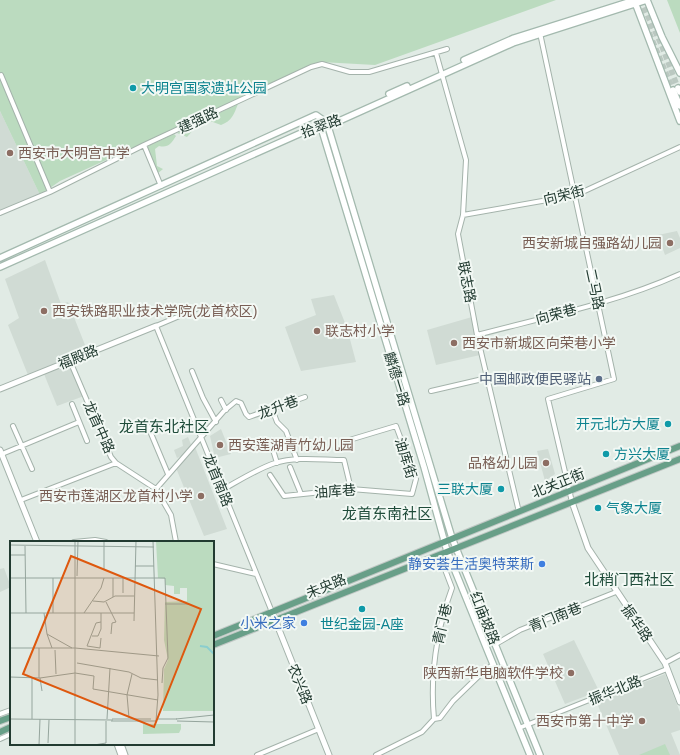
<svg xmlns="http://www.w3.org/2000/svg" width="680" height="755" viewBox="0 0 680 755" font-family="Helvetica,'Noto Sans SC',sans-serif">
<rect width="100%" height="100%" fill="#e1ebe5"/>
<path fill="#d0dbd4" d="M0,111L40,195L0,212Z
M677,231L680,238V248L665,255L658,235Z
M45,260L61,304L68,302L87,350L28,375L8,325L19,318L5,279Z
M334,295L347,328L356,362L301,371L285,327L316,315L311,299Z
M472,317L480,355L436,365L427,330Z
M70,363L84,396L57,406L44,374Z
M221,429L231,454L215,458L210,436Z
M188,437L192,447L186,454L177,458L174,450L183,446L182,440Z
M195,447L227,529L204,536L176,468Z
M548,449L555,474L545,481L537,451Z
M4,568L11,587L0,592V569Z
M574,640L599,691L565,704L543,654Z
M665,674L680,712V730L671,733L680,755H619L596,701Z"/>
<path fill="#bbdbbf" d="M0,0H556L375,65L321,62L60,181L40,195L0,111Z
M667,0H680V33Z
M238,104C234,114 232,121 221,125L210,121L194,129L187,137L177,133Z
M174,134L176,136C171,144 168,148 159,146L155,149L157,166L163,169L157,174L146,147Z
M665,744L670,755H639Z"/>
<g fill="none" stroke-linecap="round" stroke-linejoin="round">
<path stroke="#bbc8c1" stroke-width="5.5" stroke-dasharray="5.5 3" stroke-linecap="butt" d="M640,0L661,44L678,88
M646,25L673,90"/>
<defs>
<path id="minor" d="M540,33L614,379L548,399L572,502
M436,53L466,160L463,215L458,234L477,335L519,512
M1,75L50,192
M144,145L161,186
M0,213L50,192L144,145L311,67L322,64L350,72H369L447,49
M463,215L576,195L680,147
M196,309L156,326L272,612
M477,335C545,317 616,303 680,274
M70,361L111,457L116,463L156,489L171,515L176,542
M192,371L203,398L216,422
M431,391L487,378
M221,400L226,410
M72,404L87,441
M272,409L277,422L286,431L297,460
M147,424L168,474
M13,426L32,469
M270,440L277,463
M2,454L79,422
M290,467L301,494
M270,475L284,496L351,489L412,494L416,479L396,426L346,441
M156,489L224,411L236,401L241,403L246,414L249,417L305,397
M222,490C240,480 257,469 275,463C297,456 322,460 344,460L351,489
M21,500L116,463
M74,542L95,540L106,542
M213,564L256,574
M496,644L520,630L616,592
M665,663L680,655
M0,714L11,710
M434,719L440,718L453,701L487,668L494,665
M519,728L667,669
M0,739L11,734
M257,755L319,729
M376,755L422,732L434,719C430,675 437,629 452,588L444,567L452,564"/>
<path id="tertiary" d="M0,389L156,326
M0,450L37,542
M572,502L588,548L665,663L680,702
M272,612L329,755
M117,744L121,755
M121,744L125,755"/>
<path id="secondary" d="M636,5L680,121
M464,60L514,38L635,0
M678,88L680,92
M673,90L680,106
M389,94L407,86
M327,123L452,538L540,755
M320,124L424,467L447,551L530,755
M0,258L316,115L326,122L332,120
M0,267L308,130L328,126L513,43L647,0L662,37L680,73"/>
<path id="primary" d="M213,636L680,446
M213,645L680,459
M0,721L11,717
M0,732L11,727"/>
</defs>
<use href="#minor" stroke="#a4b3ab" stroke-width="6"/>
<use href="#tertiary" stroke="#a4b3ab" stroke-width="7"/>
<use href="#secondary" stroke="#a3b9ae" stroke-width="8"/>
<use href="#primary" stroke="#c1c8c5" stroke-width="8"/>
<use href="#minor" stroke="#fff" stroke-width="4"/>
<use href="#tertiary" stroke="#fff" stroke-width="5"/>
<use href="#secondary" stroke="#fff" stroke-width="5.5"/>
<use href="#primary" stroke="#689f88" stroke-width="6"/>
</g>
<g fill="#0f9aa8" stroke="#f2f8f4" stroke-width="1.5">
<circle cx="133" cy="88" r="4"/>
<circle cx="668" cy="424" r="4"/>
<circle cx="606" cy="454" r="4"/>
<circle cx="501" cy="489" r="4"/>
<circle cx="598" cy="508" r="4"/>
<circle cx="362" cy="609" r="4"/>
</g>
<g fill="#8d6e63" stroke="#f2f8f4" stroke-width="1.5">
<circle cx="10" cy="153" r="4"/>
<circle cx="670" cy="243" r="4"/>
<circle cx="44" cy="311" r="4"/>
<circle cx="317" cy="331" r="4"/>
<circle cx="454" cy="343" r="4"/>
<circle cx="220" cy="445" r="4"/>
<circle cx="546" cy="463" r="4"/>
<circle cx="201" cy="496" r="4"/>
<circle cx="571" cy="673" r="4"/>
<circle cx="642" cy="721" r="4"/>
</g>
<circle fill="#5c6f8a" stroke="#f2f8f4" stroke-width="1.5" cx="599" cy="379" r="4"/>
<g fill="#3f7fe0" stroke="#f2f8f4" stroke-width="1.5">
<circle cx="542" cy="564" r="4"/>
<circle cx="304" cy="623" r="4"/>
</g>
<g text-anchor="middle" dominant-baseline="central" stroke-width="4" stroke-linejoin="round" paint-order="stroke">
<g font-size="14" fill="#0d838f" stroke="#f2f8f4" text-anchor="start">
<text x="141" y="88">大明宫国家遗址公园</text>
<text x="660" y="424" text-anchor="end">开元北方大厦</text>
<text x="614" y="454">方兴大厦</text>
<text x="493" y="489" text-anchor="end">三联大厦</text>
<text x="606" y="508">气象大厦</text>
<text x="362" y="624" text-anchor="middle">世纪金园-A座</text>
</g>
<g font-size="14" fill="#223b31" stroke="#f2f8f4">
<text transform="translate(198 120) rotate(-25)">建强路</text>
<text transform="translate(321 126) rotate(-20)">拾翠路</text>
<text transform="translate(564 195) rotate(-14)">向荣街</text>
<text transform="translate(467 282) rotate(79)">联志路</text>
<text transform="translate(595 289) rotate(78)">二马路</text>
<text transform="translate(556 314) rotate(-15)">向荣巷</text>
<text transform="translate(78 357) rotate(-22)">福殿路</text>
<text transform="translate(397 379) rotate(73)">麟德一路</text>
<text transform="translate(278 407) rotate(-20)">龙升巷</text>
<text transform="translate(99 427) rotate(66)">龙首中路</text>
<text transform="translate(406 458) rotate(73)">油库街</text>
<text transform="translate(218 480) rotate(68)">龙首南路</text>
<text transform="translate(558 483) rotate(-22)">北关正街</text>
<text transform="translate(335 491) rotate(-4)">油库巷</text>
<text transform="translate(326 586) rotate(-22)">未央路</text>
<text transform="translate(555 617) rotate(-22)">青门南巷</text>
<text transform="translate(485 618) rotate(68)">红庙坡路</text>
<text transform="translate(637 623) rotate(55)">振华路</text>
<text transform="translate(442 624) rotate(-77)">青门巷</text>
<text transform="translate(300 684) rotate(68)">农兴路</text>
<text transform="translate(615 690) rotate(-22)">振华北路</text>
</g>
<g font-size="14" fill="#785e54" stroke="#f2f8f4" text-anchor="start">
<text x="18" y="153">西安市大明宫中学</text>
<text x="662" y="243" text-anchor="end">西安新城自强路幼儿园</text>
<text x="52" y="311">西安铁路职业技术学院(龙首校区)</text>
<text x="325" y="331">联志村小学</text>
<text x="462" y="343">西安市新城区向荣巷小学</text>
<text x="228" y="445">西安莲湖青竹幼儿园</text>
<text x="538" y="463" text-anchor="end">品格幼儿园</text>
<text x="193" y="496" text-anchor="end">西安市莲湖区龙首村小学</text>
<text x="563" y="673" text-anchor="end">陕西新华电脑软件学校</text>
<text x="634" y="721" text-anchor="end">西安市第十中学</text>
</g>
<g font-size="14" fill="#4e5e75" stroke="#f2f8f4" text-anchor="end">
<text x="591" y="379">中国邮政便民驿站</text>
</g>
<g font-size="14" fill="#366cbe" stroke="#f2f8f4" text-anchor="end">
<text x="534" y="564">静安荟生活奥特莱斯</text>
<text x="296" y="623">小米之家</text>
</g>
<g font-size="15" fill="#1f4c3a" stroke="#f2f8f4">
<text x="164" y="426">龙首东北社区</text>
<text x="387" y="513">龙首东南社区</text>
<text x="629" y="579">北稍门西社区</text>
</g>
</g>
<g transform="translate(10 541)">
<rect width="204" height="204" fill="#e1ebe5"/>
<path d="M146,0H204V170H153L154,128L158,119L154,99L155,61L177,60V47H170V53H164V45L155,44V38L148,37ZM133,183H171V188L169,192L133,193Z" fill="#bbdbbf"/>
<path fill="none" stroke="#8bcece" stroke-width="2" d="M190,105L197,106L204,113"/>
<path fill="none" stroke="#95a59d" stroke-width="1" d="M0,4L144,6M15,5L16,72M0,14H15M125,25H144M94,28V0M67,35L68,0M0,37H155L158,117L153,127L152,142M43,37V72M113,37V52M103,56V37M83,60L94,61L105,55H124M96,61L106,81L102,82L101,93M155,63H178M0,72H124M34,72L37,93L62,107M74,72L91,47L94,37M124,80L126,0M91,81L86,82L77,105L90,107L91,97M37,93L42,107M82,95H88L91,88V72M0,107H65L149,115M45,109L46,133M67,122L119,131L131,137L148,139M0,136L30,137L65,132L84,135L83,148L148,159M29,137V107M30,137L32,150M119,177L117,154L122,133M0,178L103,179M22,178V136M97,178L100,127M102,178H141M146,178H167M166,178L204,174M101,180H146L148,154L143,0M167,180L204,181M38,202L39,179M29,204L30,178M65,204V0M84,204L96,202V180"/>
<path fill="#de580e" fill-opacity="0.15" stroke="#de580e" stroke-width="2" d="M61,15L191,68L144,186L13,133Z"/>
<rect width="204" height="204" fill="none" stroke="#223b31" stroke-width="2"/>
</g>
</svg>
